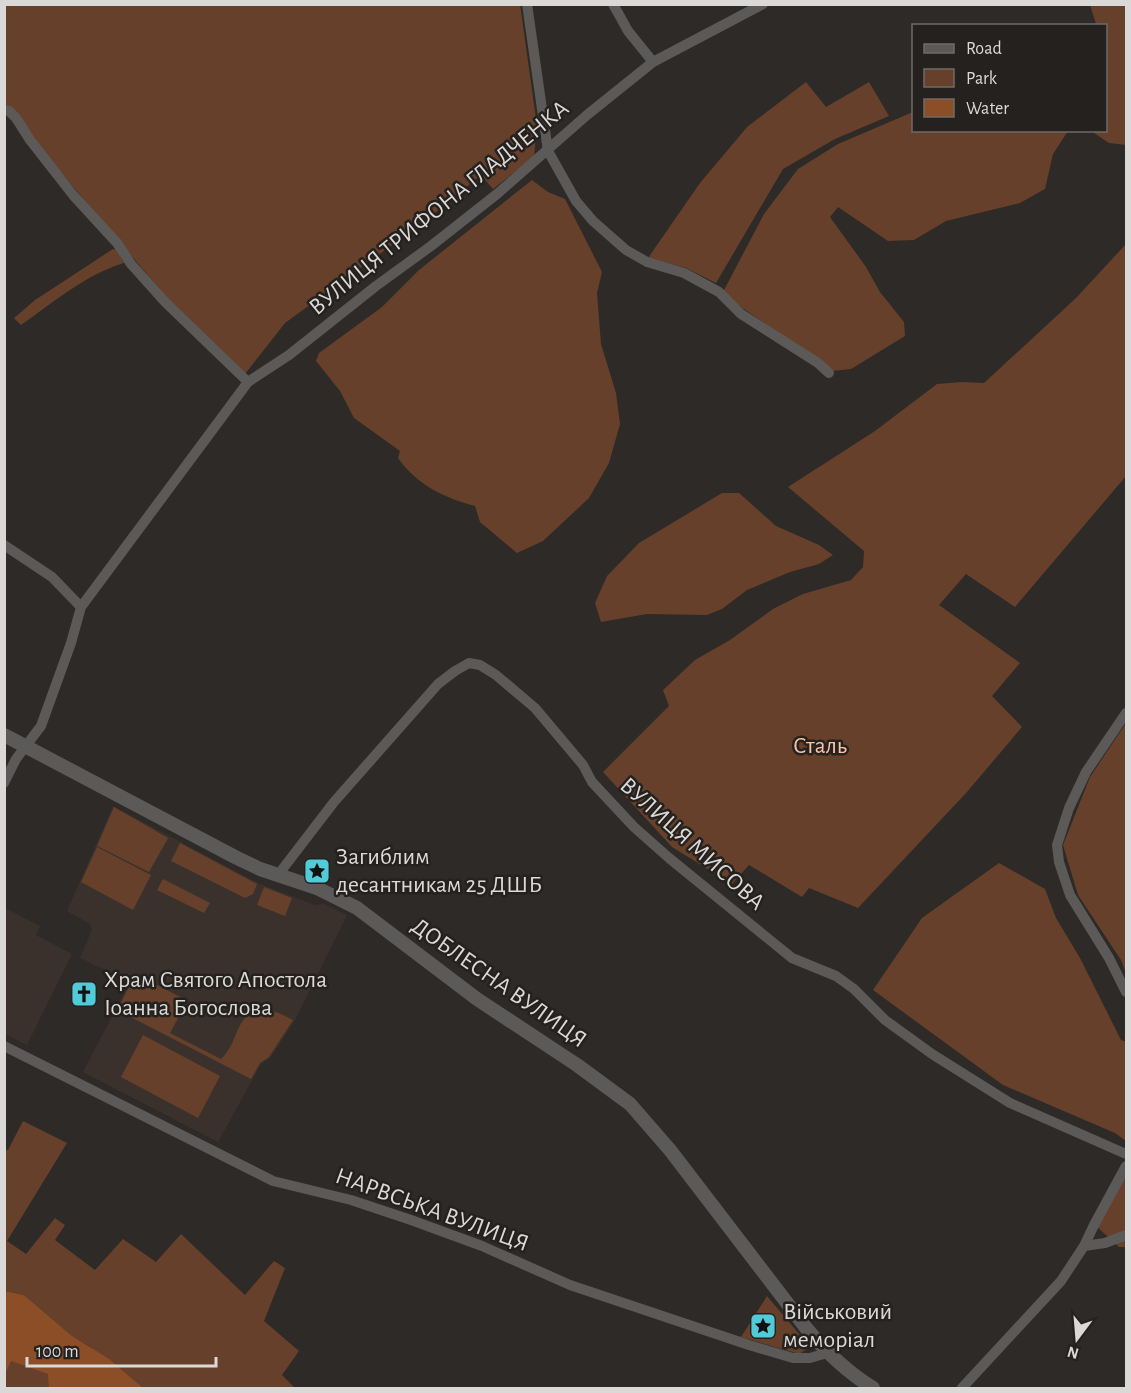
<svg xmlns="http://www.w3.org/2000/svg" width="1131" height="1393" viewBox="0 0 1131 1393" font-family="'Alegreya Sans',sans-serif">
<rect width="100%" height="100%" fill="#2e2a28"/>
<path fill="#3b312c" d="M113,806L260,884L315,905L324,904L347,915L294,1022L270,1058L261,1064L218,1142L83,1072L130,982L80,958L92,930L90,924L67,911Z
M5,908L40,926L36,935L72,954L27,1045L5,1034Z"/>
<path fill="#66402a" d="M520,4L537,126L534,157L493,189L481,175L425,221L285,323L245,374L168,299L5,106V5Z
M1090,5H1126V145L1109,143L1091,131L1106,130V26L1094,25L1096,24Z
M806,82L826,107L869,82L889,116L835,139L783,169L716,283L686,268L648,258L700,183L747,127Z
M913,112L914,130L1068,131L1053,154L1045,189L1020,203L946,221L914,240L888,241L838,207L830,217L866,267L880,292L904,322L905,336L851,369L832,371L744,309L723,292L764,214L798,169L838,144Z
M532,180L548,192L565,199L602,272L597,293L601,344L616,393L620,424L609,463L589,498L543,541L517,553L480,522L475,506C445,498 417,485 398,458L400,451L354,418L340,391L316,361L319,353L382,307L419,270Z
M1126,244V476L1015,607L966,574L939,605L1020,663L992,696L1022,727L967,792L858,908L809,888L802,897L749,865L732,884L672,847L603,772L669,706L663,690L695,660L730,640L773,609L803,594L851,580L863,567L864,551L788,487L875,431L937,384L962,382L984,383L1076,298Z
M113,249L116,250L124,263C86,274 53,303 21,325L14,318L35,300Z
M722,493H739L776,526L819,545L833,555L819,564L790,572L747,590L722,609L707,615L647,614L601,622L595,603L607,576L639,543Z
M1126,723V973L1121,960L1078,895L1063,845L1090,777Z
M114,807L168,838L149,872L97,846Z
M180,843L257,884L253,894L245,898L171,861Z
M97,847L151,875L133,910L81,882Z
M999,863L1045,889L1056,918L1080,958L1121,1040L1126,1042V1141L1115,1133L1003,1085L873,990L922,918Z
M163,879L210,903L204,913L157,890Z
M264,887L292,898L285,916L257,905Z
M135,975H138L184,999V1007L170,1033L221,1059C239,1042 234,1019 258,1008L279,1013L293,1020L269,1057L260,1063L251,1079L117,1010Z
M143,1035L220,1076L198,1118L121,1077Z
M23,1121L67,1143L7,1241L26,1254L55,1218L65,1225L55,1240L95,1270L123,1239L156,1262L181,1234L245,1295L274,1261L285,1268L264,1321L299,1351L282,1375L295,1388H5V1329L92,1348L71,1335L24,1295L5,1291L4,1149L8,1150Z
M1126,1174V1247H1119L1096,1226Z
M767,1296L810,1347L799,1354L741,1337Z"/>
<path fill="#8b4e27" d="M5,1291L24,1295L71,1335L109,1359L143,1388H49L48,1374L11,1361L5,1374Z"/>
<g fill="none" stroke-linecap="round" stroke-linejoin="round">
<path stroke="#5c5a59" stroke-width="10" d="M527,4L548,151L576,201L593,221L626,250L647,262L684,273L719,292L741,314L818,363L829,373
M613,4L628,31L653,62
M4,110L9,111L16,118L30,140L73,195L117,243L131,264L165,302L248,382
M4,545L52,577L81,607
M1126,713L1086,772L1069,808L1057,845L1059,862L1070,895L1109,958L1126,992
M4,783L16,759L41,726L71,643L81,607L248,382L289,355L376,286L431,246L497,194L587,115L653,62L763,4
M278,875L334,802L438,684L455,671L469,663L480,665L496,675L535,708L583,765L592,782L634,827L669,858L792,958L836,976L854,989L885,1020L932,1054L1010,1103L1126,1154
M4,1046L273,1181L351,1200L411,1220L482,1246L570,1285L749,1345L793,1358H810L827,1353
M1084,1246L1105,1243L1126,1235
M962,1388L1061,1281L1084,1246L1094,1225L1126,1166"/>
<path stroke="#5c5a59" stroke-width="14" d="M4,735L237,858L260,869L317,888L357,908L477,999L577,1065L630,1104L670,1150L807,1329C827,1353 847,1372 873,1388"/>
</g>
<defs>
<symbol id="sight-square" viewBox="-11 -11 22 22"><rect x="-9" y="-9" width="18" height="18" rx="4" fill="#52cbd8" stroke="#24211f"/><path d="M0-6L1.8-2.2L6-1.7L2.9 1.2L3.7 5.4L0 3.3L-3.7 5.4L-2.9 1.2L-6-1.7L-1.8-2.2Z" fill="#111"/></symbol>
<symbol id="church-square" viewBox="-11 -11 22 22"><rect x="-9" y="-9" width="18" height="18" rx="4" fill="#52cbd8" stroke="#24211f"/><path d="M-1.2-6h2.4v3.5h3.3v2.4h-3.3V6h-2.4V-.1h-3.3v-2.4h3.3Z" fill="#111"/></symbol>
</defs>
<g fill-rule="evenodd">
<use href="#sight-square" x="302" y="856" width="30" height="30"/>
<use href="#church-square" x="69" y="979" width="30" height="30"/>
<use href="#sight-square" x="748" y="1311" width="30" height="30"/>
</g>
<g text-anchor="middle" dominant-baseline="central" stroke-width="5" stroke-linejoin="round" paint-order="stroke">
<g font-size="24" fill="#dbd9d7" stroke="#24211f">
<text transform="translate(439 208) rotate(-39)">ВУЛИЦЯ ТРИФОНА ГЛАДЧЕНКА</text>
<text transform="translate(692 844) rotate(42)">ВУЛИЦЯ МИСОВА</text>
<text transform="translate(499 983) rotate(35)">ДОБЛЕСНА ВУЛИЦЯ</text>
<text transform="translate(432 1210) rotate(20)">НАРВСЬКА ВУЛИЦЯ</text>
</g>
<g font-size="24" fill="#fac2a3" stroke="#24211f">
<text x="820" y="746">Сталь</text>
</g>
<g font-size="24" fill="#dbd9d7" stroke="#24211f" text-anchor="start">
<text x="336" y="857">Загиблим<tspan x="336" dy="28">десантникам 25 ДШБ</tspan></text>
<text x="104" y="980">Храм Святого Апостола<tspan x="104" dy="28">Іоанна Богослова</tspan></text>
<text x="783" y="1312">Військовий<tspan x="783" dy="28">меморіал</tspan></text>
</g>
</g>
<rect width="1131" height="1393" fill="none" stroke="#dbd9d7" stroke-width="12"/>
<rect x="912" y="24" width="195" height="108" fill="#24211f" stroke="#6d6b69" stroke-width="1.5"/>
<rect x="924" y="44" width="30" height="9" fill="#5c5a59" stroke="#6d6b69" stroke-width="1.5"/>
<text x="966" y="54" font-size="18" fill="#dbd9d7">Road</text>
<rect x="924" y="69" width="30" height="18" fill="#66402a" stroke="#6d6b69" stroke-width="1.5"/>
<text x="966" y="84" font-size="18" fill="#dbd9d7">Park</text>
<rect x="924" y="99" width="30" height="18" fill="#8b4e27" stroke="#6d6b69" stroke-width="1.5"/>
<text x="966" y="114" font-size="18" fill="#dbd9d7">Water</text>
<g transform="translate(1077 1339) rotate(196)" stroke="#24211f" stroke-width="4.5" paint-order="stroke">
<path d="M0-4.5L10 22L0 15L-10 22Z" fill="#dbd9d7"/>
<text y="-9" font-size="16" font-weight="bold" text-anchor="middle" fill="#dbd9d7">N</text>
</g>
<path d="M27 1357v9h189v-9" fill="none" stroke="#dbd9d7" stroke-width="3"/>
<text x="36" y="1357" font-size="18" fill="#dbd9d7" stroke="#24211f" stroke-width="4.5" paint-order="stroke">100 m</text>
</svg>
